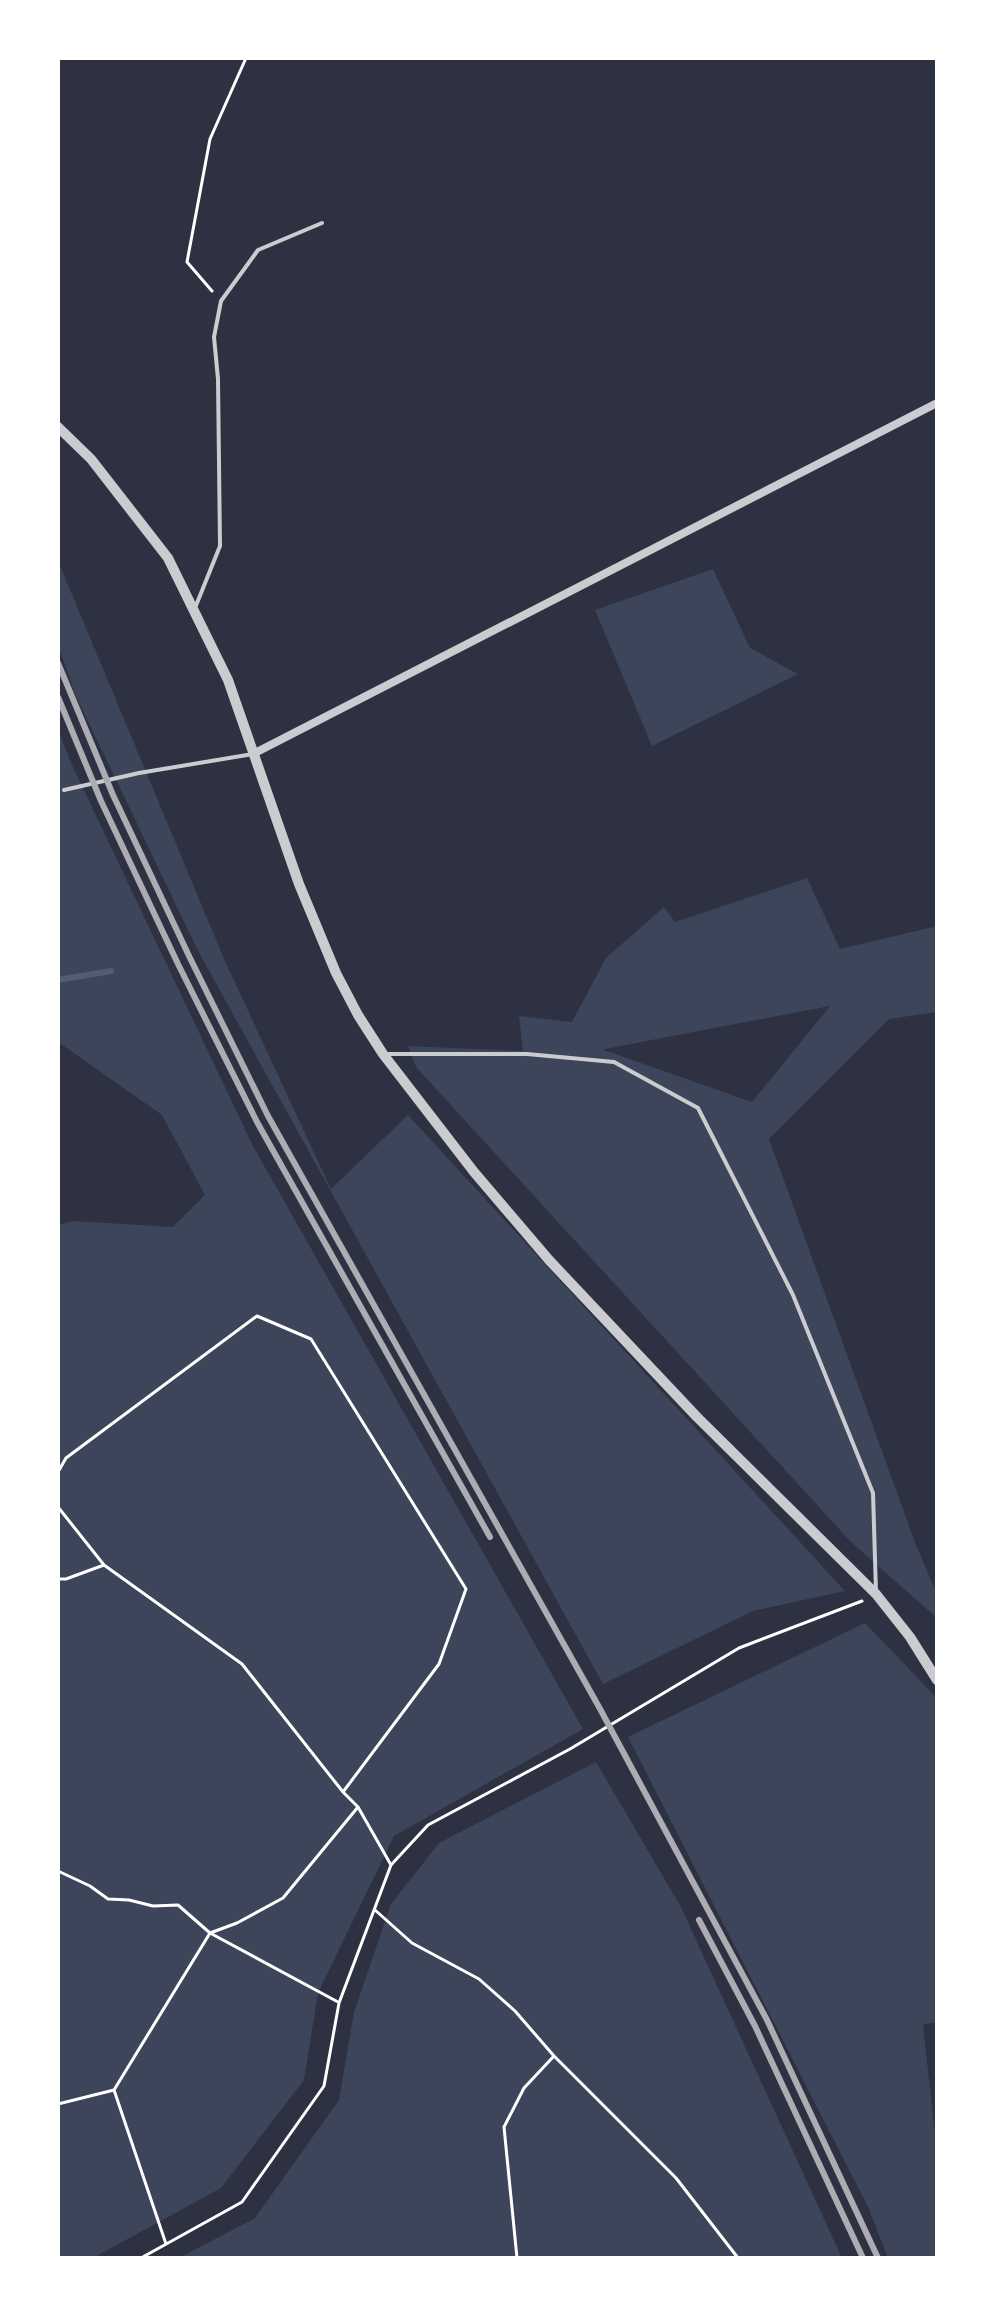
<svg xmlns="http://www.w3.org/2000/svg" width="995" height="2316" viewBox="0 0 995 2316" font-family="'PT Sans',sans-serif">
<rect width="100%" height="100%" fill="#2d3142"/>
<path fill="#3c4559" fill-rule="evenodd" d="M58,561L225,961L331,1189L408,1115L845,1591L753,1611L603,1684L197,949L75,694L58,645Z
M713,569L750,648L798,674L652,746L595,610Z
M58,730L72,765L253,1146L583,1729L394,1836L318,1993L304,2080L221,2188L93,2258H58V1225L74,1221L173,1227L205,1195L162,1115L58,1042Z
M807,878L840,949L937,926V1012L889,1019L769,1139L916,1545L937,1594V1618L851,1542L416,1067L408,1046L523,1051L519,1016L572,1022L606,958L664,907L675,922ZM830,1006L752,1102L604,1050L605,1049Z
M865,1623L934,1695L937,1707V2022L923,2025L937,2152V2258H888L868,2207L628,1737Z
M596,1762L681,1907L842,2258H179L255,2218L339,2100L354,2012L391,1904L439,1843Z"/>
<g fill="none" stroke-linecap="round" stroke-linejoin="round">
<path stroke="#4f5d75" stroke-width="6" d="M58,980L111,971"/>
<path stroke="#fff" stroke-width="3" d="M212,291L187,262L210,139L246,58
M58,1472L66,1458L257,1316L311,1339L466,1589L439,1664L343,1792
M58,1507L104,1565L242,1664L343,1792L358,1807L391,1865
M58,1579H66L104,1565
M58,1871L90,1886L108,1899L129,1900L153,1906L178,1905L210,1933L237,1923L283,1898L358,1807
M375,1910L412,1943L479,1979L515,2011L554,2056L676,2178L738,2258
M114,2090L166,2244
M58,2104L114,2090L210,1933L338,2002
M141,2258L242,2202L324,2086L339,2003L391,1865L428,1825L570,1749L739,1648L862,1601
M517,2258L504,2127L524,2088L554,2056"/>
<path stroke="#caccd0" stroke-width="4" d="M195,608L220,546L218,379L214,337L221,301L258,250L322,223
M64,790L139,773L253,754
M385,1054H527L614,1062L698,1108L793,1295L873,1493L876,1592"/>
<path stroke="#caccd0" stroke-width="8" d="M253,754L937,403"/>
<path stroke="#caccd0" stroke-width="10" d="M58,427L91,459L168,558L228,680L299,884L336,973L358,1015L383,1054L474,1172L549,1260L697,1417L876,1594L910,1637L937,1680"/>
<path stroke="#abadb3" stroke-width="6" d="M58,663L113,795L190,958L268,1116L599,1707L767,2020L878,2258
M58,697L101,801L178,964L257,1122L490,1537
M699,1920L755,2026L863,2258"/>
</g>
<rect width="995" height="2316" fill="none" stroke="#ffffff" stroke-width="120"/>
</svg>
